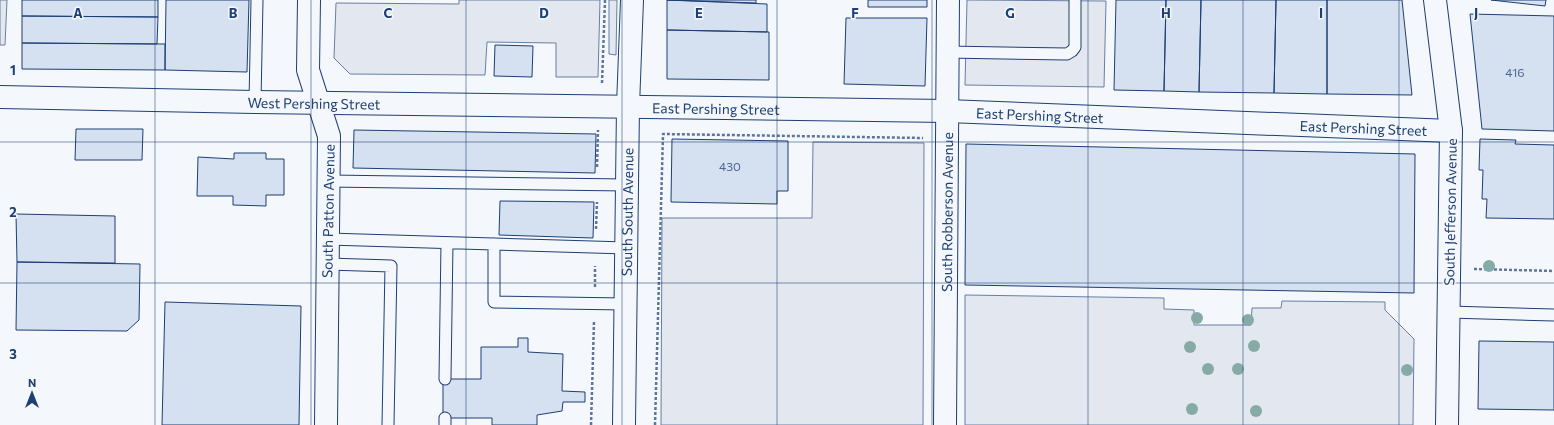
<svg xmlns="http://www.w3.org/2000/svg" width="1554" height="425" viewBox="0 0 1554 425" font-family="Commissioner,sans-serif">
<rect width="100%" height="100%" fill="#f4f7fb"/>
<path fill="#e3e8f0" stroke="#687fa3" d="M0,0H7L5,45H0Z
M459,0H600L598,77H556V43L487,42L485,75L350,74L334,58L336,3L459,4Z
M609,0H617L616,55L609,54Z
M967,0L1106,1L1104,87L965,85Z
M813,142L924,143L923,425H661L662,218H812Z
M965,295L1164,298V309L1194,310V325H1251L1252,308H1281L1282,301L1385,302V310L1414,339L1413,425H965Z"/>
<path fill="#d5e0f0" stroke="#1d3f73" d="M22,0H158V17L22,16Z
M166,0H249L247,72L165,70Z
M667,0L767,4V32L667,30Z
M667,0H756V3Z
M868,0H927V7H868Z
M1116,0H1166L1164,91L1114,90Z
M1166,0H1201L1199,92L1164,91Z
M1201,0H1276L1274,93L1199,92Z
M1276,0H1327V94L1274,93Z
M1327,0H1402L1412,95L1327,94Z
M1491,0H1546L1545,6Z
M1470,14L1554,16V131L1482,129Z
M22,16L158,17L157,44L22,43Z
M846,18H927L925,86L844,84Z
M667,30L769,32V80L667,79Z
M22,43L165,44V70L22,69Z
M495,45L533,46L532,77L494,76Z
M76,129H143L142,160H75Z
M354,130L596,134L595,173L353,168Z
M672,139L788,141V191H777V204L671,202Z
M1480,139L1516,140L1515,144L1554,145V219L1486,218L1487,199H1482L1483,170H1479Z
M966,144L1415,154L1414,293L965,285Z
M234,153H266V159H284V195H266V206L233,205V196H197L198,157L234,159Z
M500,201L594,202L593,238L499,235Z
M16,214L115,216V263L17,262Z
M17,262L140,264L139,320L127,331L16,330Z
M165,302L301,306L299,425H162Z
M518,338H528V352L563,354L562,391L585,392V402H563L562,411L537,415V425H492V418H443V379H481V347H518Z
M1479,341L1554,342V410L1478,409Z"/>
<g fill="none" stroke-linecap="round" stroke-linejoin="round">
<defs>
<path id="lane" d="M947,52L1067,54L1072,51L1075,47V0
M255,102L257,0
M329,181L627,185
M328,239L626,248
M494,244V302L625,304
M328,264L391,266L388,425
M1449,312L1554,315
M445,379L447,243
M445,425V418"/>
<g id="street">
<path d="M309,0L308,70L329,136L326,425"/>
<path id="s1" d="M0,97L255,102L947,111L1451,131"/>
<path id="s2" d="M624,425L628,106L632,0"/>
<path id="s3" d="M945,425L948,0"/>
</g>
<path id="secondary" d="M1435,0L1451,131L1447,425"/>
</defs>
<use href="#lane" stroke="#1d3f73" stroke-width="13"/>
<use href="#street" stroke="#1d3f73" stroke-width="24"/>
<use href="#secondary" stroke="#1d3f73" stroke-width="24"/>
<path stroke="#5e769c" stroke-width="2.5" stroke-dasharray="3 2" stroke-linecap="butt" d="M602,83L605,0
M597,167L598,130
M596,229L597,202
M1474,269L1554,271
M595,287V266
M591,425L594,322
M655,425L663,134L923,138"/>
<use href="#lane" stroke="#f4f7fb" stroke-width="11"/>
<use href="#street" stroke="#f4f7fb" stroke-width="22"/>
<use href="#secondary" stroke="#f4f7fb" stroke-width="22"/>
</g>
<g fill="#86aba6">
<circle cx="1489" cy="266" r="6"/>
<circle cx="1197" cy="318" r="6"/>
<circle cx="1248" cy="320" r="6"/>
<circle cx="1254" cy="346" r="6"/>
<circle cx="1190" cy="347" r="6"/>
<circle cx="1208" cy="369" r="6"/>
<circle cx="1238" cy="369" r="6"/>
<circle cx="1407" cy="370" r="6"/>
<circle cx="1192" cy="409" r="6"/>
<circle cx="1256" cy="411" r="6"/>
</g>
<path fill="none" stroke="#1d3f73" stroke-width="1" stroke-opacity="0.55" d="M155,0V425M311,0V425M466,0V425M622,0V425M777,0V425M932,0V425M1088,0V425M1243,0V425M1399,0V425M0,142H1554M0,283H1554"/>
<g text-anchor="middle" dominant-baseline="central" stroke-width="3" stroke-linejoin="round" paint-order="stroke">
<g font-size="12" fill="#4b6792">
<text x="1515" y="72">416</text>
<text x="730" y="166">430</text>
</g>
<g font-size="14" fill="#1d3f73" stroke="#f4f7fb">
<text stroke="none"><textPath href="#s1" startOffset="314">West Pershing Street</textPath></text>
<text stroke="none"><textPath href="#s1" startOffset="716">East Pershing Street</textPath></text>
<text stroke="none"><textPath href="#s1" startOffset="1040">East Pershing Street</textPath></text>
<text stroke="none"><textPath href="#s1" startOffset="1364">East Pershing Street</textPath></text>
<text transform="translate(328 211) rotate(-89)">South Patton Avenue</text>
<text stroke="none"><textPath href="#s2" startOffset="213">South South Avenue</textPath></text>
<text stroke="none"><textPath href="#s3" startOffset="213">South Robberson Avenue</textPath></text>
<text transform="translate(1450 212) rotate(-89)">South Jefferson Avenue</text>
</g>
</g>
<g font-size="13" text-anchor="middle" font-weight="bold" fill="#1d3f73" stroke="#f4f7fb" stroke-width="3" stroke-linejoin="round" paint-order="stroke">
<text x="78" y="18">A</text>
<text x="233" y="18">B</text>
<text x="388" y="18">C</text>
<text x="544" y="18">D</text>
<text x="699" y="18">E</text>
<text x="855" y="18">F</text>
<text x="1010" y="18">G</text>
<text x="1166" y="18">H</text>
<text x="1321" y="18">I</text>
<text x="1476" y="18">J</text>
<text x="13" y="75">1</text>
<text x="13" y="217">2</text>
<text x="13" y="359">3</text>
</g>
<g transform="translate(32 393)" stroke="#f4f7fb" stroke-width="3" paint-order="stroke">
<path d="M0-3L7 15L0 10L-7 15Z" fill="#1d3f73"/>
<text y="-6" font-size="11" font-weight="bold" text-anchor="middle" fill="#1d3f73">N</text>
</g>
</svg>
